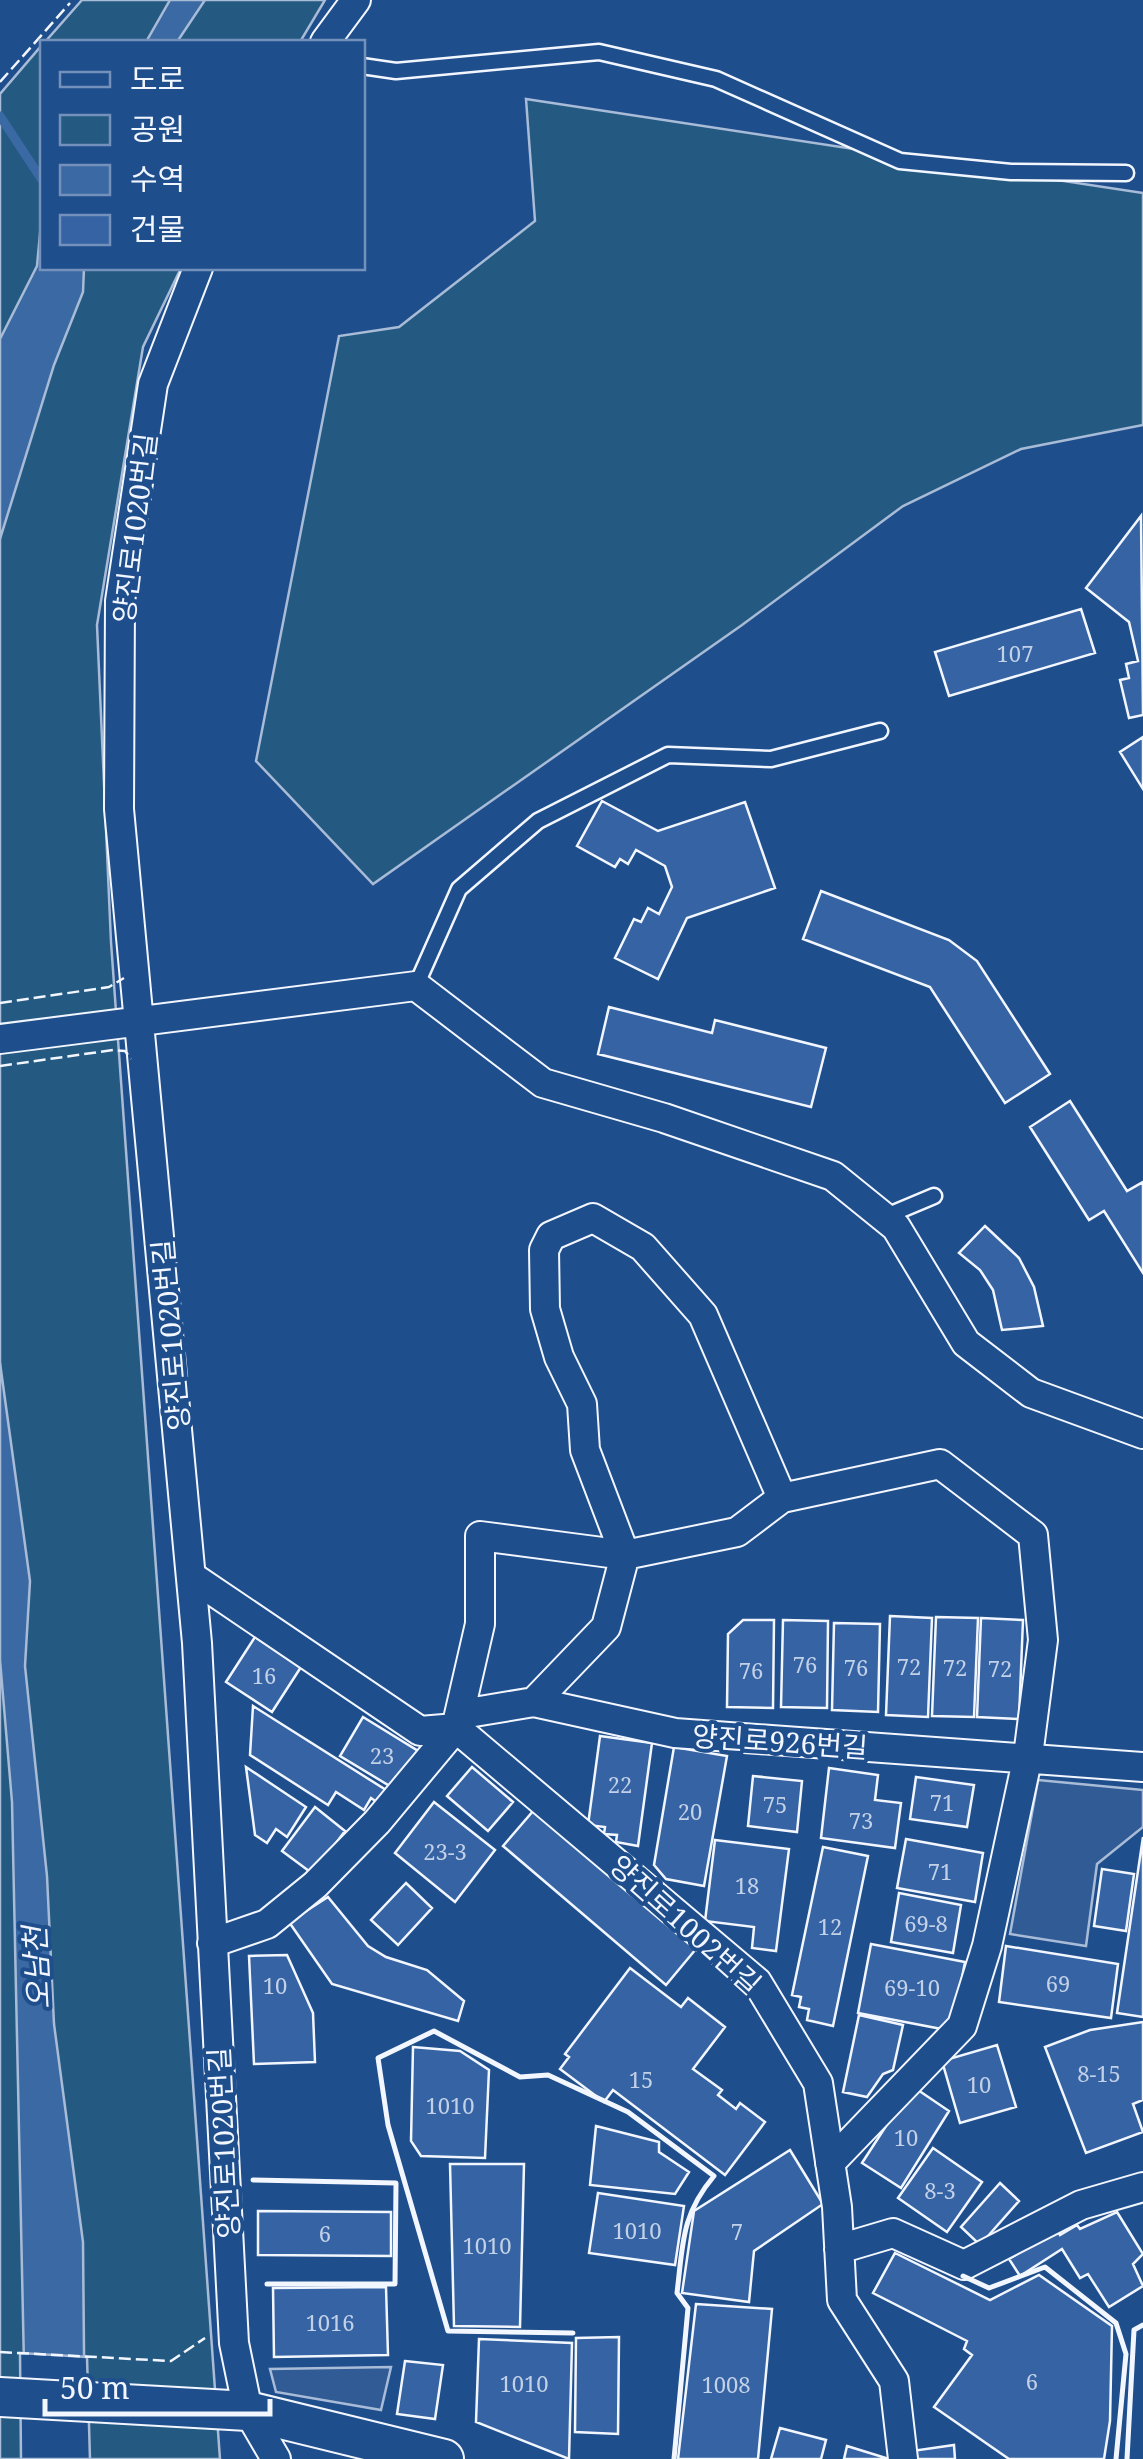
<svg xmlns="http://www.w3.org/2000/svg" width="1143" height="2459" viewBox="0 0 1143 2459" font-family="'Noto Serif','Noto Sans KR',serif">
<rect width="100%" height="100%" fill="#1f4e8c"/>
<path fill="#245a82" stroke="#a8bbd7" stroke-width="2.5" d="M82,0H325L300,42H45Z
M42,45V268H181L143,347L97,625L111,942L220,2459H0V94Z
M526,99L1143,193V425L1021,449L903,506L742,625L373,884L256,761L339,336L399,327L535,221Z"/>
<path fill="#305b95" stroke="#a8bbd7" stroke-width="2.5" d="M1038,1780L1143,1790V1827L1097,1864L1086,1946L1010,1934Z
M391,2367L381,2410L276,2392L270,2369Z"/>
<path fill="#3b69a3" stroke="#a8bbd7" stroke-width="2.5" d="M170,0H205L177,42H146Z
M42,212V268H84L83,292L54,365L0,539V339L37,266Z
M0,1363L30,1581L25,1666L47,1876L54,2024L83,2242L85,2459H26L12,1802L0,1660Z"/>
<path fill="#1f4e8c" stroke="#a8bbd7" stroke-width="2.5" d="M20,2353L87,2357L90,2459H21Z"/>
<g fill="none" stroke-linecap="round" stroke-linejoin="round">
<path stroke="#3b69a3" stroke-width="9" d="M0,116L42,180"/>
</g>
<path fill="#3563a3" stroke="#f2f6ff" stroke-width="2.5" d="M1141,516L1143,715L1129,718L1120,680L1129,678L1126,664L1138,661L1129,622L1086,588Z
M1081,609L1095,653L949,696L935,652Z
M1143,737V789L1120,752Z
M602,801L658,831L745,802L775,888L687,918L658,979L615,958L634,919L641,922L648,908L659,914L672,887L665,866L636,850L628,864L620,859L615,867L577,846Z
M821,891L949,940L977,961L1050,1074L1005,1103L930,987L803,939Z
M609,1007L712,1033L715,1020L826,1048L811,1107L598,1054Z
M1070,1101L1127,1191L1143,1182V1273L1104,1211L1089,1220L1030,1127Z
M985,1226L1019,1258L1034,1287L1043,1326L1002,1330L993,1290L980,1270L959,1253Z
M890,1616L932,1618L928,1717L886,1715Z
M936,1617L978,1618L974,1717L932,1716Z
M981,1618L1023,1620L1019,1719L977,1717Z
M743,1620H774L773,1708L727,1707L728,1634Z
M783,1620L828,1621L827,1708L781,1707Z
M834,1623L880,1624L878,1712L832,1710Z
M255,1637L301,1667L272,1712L226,1682Z
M253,1706L386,1790L378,1803L371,1798L364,1810L336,1792L328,1805L250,1755Z
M363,1717L423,1754L398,1791L340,1756Z
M600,1736L652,1743L638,1846L616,1842L617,1835L604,1834L605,1827L588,1825Z
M674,1747L727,1756L704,1886L666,1879L654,1865Z
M246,1767L306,1807L287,1837L276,1829L267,1843L255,1835Z
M472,1767L513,1802L488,1831L447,1796Z
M829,1768L878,1775L875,1800L901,1803L895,1848L821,1838Z
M753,1776L802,1781L797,1832L748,1826Z
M916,1777L974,1785L967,1827L910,1819Z
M434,1802L495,1850L455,1902L395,1853Z
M315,1807L345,1831L313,1874L282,1851Z
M534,1810L696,1949L666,1985L503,1846Z
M1143,1837V2017L1117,2013Z
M906,1839L983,1853L975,1902L897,1888Z
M715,1840L789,1849L776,1951L752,1948L754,1927L705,1921Z
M823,1847L868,1856L833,2026L807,2020L809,2009L799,2007L801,1997L792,1995Z
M1102,1869L1134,1874L1126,1931L1094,1926Z
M406,1883L432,1908L398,1945L371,1920Z
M899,1893L961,1905L953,1953L891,1942Z
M328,1897L368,1946L386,1957L427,1970L464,2001L458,2021L332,1984L289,1922Z
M871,1944L965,1962L952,2031L858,2013Z
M1006,1946L1118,1964L1111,2018L999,2002Z
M287,1955L313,2013L315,2062L254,2064L249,1956Z
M630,1968L681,2007L688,1998L725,2027L693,2069L722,2090L718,2095L736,2109L740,2103L765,2122L725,2175L613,2090L604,2102L560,2069L569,2057L565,2054Z
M859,2015L903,2025L893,2070L883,2074L867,2097L843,2092Z
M1143,2022V2100L1133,2104L1143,2132L1086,2153L1045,2047L1090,2030Z
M997,2045L1016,2107L960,2123L942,2061Z
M413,2047L460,2051L489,2070L485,2158L421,2156L411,2141Z
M912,2086L949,2111L901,2188L862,2163Z
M596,2126L659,2142V2152L689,2172L675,2194L590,2185Z
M933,2148L982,2182L947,2232L898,2198Z
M790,2150L823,2204L754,2251L749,2302L682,2293L694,2211Z
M450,2164H524L520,2327L454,2326Z
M1000,2183L1019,2201L980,2245L961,2227Z
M598,2193L684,2206L675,2265L589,2253Z
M258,2211L391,2212V2256L258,2255Z
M1117,2212L1143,2254L1133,2264L1143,2286L1109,2307L1088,2274L1080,2278L1062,2249L1020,2276L1009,2259L1057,2230L1060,2235L1077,2225L1080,2229Z
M895,2253L990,2300L1039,2275L1112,2326L1110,2421L1104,2459H1009L934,2407L972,2355L964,2349L967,2341L873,2293Z
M386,2287L388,2355L274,2357L273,2288Z
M696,2304L772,2309L758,2459H678Z
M619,2337L618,2434L575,2432L576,2338Z
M479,2339L572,2343L569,2459L476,2422Z
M405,2361L443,2365L435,2419L397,2414Z
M780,2428L826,2440L821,2459H771Z
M954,2445L955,2459H913L912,2451Z
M847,2446L889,2459H844Z"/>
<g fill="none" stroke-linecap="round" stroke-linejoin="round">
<defs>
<path id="service" d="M362,66L396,71L599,52L716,79L900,161L1011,172L1126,173
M416,986L459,889L538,821L668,755L771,759L880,731
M884,1217L934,1196"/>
<path id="minor" d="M325,42L356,0
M198,268L153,384L120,601L119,809L197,1643L234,2343L248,2411L276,2459
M0,1039L416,986L543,1083L664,1118L833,1176L896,1227L966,1343L1031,1393L1143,1434
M191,1576L420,1731L456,1728L757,1982L818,2083L837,2207L842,2300L894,2381L903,2459
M534,1702L606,1627L625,1555L737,1532L782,1498L940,1464L1033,1535L1043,1640L1028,1756L987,1946L962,2026L830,2163
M456,1728L480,1624V1536L625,1555L585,1450L582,1404L559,1357L545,1309L544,1250L551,1236L593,1218L643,1247L703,1315L782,1498
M212,1943L267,1924L315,1885L377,1822L468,1713L534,1702L675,1733L1143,1767
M839,2249L893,2233L964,2265L1081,2205L1143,2187"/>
<path id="secondary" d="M0,2397L248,2411L444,2459"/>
</defs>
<use href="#service" stroke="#f2f6ff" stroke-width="19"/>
<use href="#minor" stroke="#f2f6ff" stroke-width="32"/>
<use href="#secondary" stroke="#f2f6ff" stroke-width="42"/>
<use href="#service" stroke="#1f4e8c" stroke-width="14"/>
<use href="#minor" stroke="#1f4e8c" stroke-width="28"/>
<use href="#secondary" stroke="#1f4e8c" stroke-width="38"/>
<path stroke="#f2f6ff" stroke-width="2.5" stroke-dasharray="12 5" stroke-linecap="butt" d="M0,82L70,3
M0,1003L109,987L124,978
M0,1066L113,1050L125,1051L131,1059
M0,2352L171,2361L205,2338"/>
<path stroke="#f2f6ff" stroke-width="5" d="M253,2180L396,2183L395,2284H267
M963,2276L989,2288L1045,2267L1116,2323L1126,2354L1116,2459
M573,2333L448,2331L388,2125L378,2058L434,2031L520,2077L548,2075L628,2112L714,2176C681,2215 683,2244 677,2293L688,2308L674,2459
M1127,2459L1134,2330L1143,2325"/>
</g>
<g text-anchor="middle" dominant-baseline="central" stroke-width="8" stroke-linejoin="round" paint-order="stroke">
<g font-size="22" fill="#c3d1e8">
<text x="1015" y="653">107</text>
<text x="805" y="1664">76</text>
<text x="909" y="1666">72</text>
<text x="856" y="1667">76</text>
<text x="955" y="1667">72</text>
<text x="1000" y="1668">72</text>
<text x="751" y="1670">76</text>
<text x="264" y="1675">16</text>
<text x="382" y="1755">23</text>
<text x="620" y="1784">22</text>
<text x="942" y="1802">71</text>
<text x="775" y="1804">75</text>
<text x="690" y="1811">20</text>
<text x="861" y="1820">73</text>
<text x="445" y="1851">23-3</text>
<text x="940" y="1871">71</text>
<text x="747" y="1885">18</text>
<text x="926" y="1923">69-8</text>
<text x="830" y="1926">12</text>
<text x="1058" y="1983">69</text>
<text x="275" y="1985">10</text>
<text x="912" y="1987">69-10</text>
<text x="1099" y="2073">8-15</text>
<text x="641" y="2079">15</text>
<text x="979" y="2084">10</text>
<text x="450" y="2105">1010</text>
<text x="906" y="2137">10</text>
<text x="940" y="2190">8-3</text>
<text x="637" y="2230">1010</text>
<text x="737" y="2231">7</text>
<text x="325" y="2233">6</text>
<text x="487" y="2245">1010</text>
<text x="330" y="2322">1016</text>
<text x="1032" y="2381">6</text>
<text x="524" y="2383">1010</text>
<text x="726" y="2384">1008</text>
</g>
<g font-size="28" fill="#f2f6ff" stroke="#1f4e8c">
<text transform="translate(134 528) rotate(-83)">양진로1020번길</text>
<text transform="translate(170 1335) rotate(-95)">양진로1020번길</text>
<text transform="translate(780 1741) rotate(4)">양진로926번길</text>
<text transform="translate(686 1924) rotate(42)">양진로1002번길</text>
<text transform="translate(223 2143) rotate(-93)">양진로1020번길</text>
</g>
<g font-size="30" font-style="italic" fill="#f2f6ff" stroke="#1f4e8c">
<text transform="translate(36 1968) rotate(-93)">오남천</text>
</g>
</g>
<rect x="40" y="40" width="325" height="230" fill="#1f4e8c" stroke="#7391ba" stroke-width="2.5"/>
<rect x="60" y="72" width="50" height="15" fill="#1f4e8c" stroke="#7391ba" stroke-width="2.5"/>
<text x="130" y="90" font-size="30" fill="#f2f6ff">도로</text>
<rect x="60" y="115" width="50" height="30" fill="#245a82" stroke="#7391ba" stroke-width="2.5"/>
<text x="130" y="140" font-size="30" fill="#f2f6ff">공원</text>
<rect x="60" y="165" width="50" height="30" fill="#3b69a3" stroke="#7391ba" stroke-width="2.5"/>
<text x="130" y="190" font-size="30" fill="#f2f6ff">수역</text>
<rect x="60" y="215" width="50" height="30" fill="#3563a3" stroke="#7391ba" stroke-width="2.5"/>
<text x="130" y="240" font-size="30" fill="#f2f6ff">건물</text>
<path d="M45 2399v15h225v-15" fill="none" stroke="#f2f6ff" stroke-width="5"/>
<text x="60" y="2399" font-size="30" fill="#f2f6ff" stroke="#1f4e8c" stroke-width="8" paint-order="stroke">50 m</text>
</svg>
